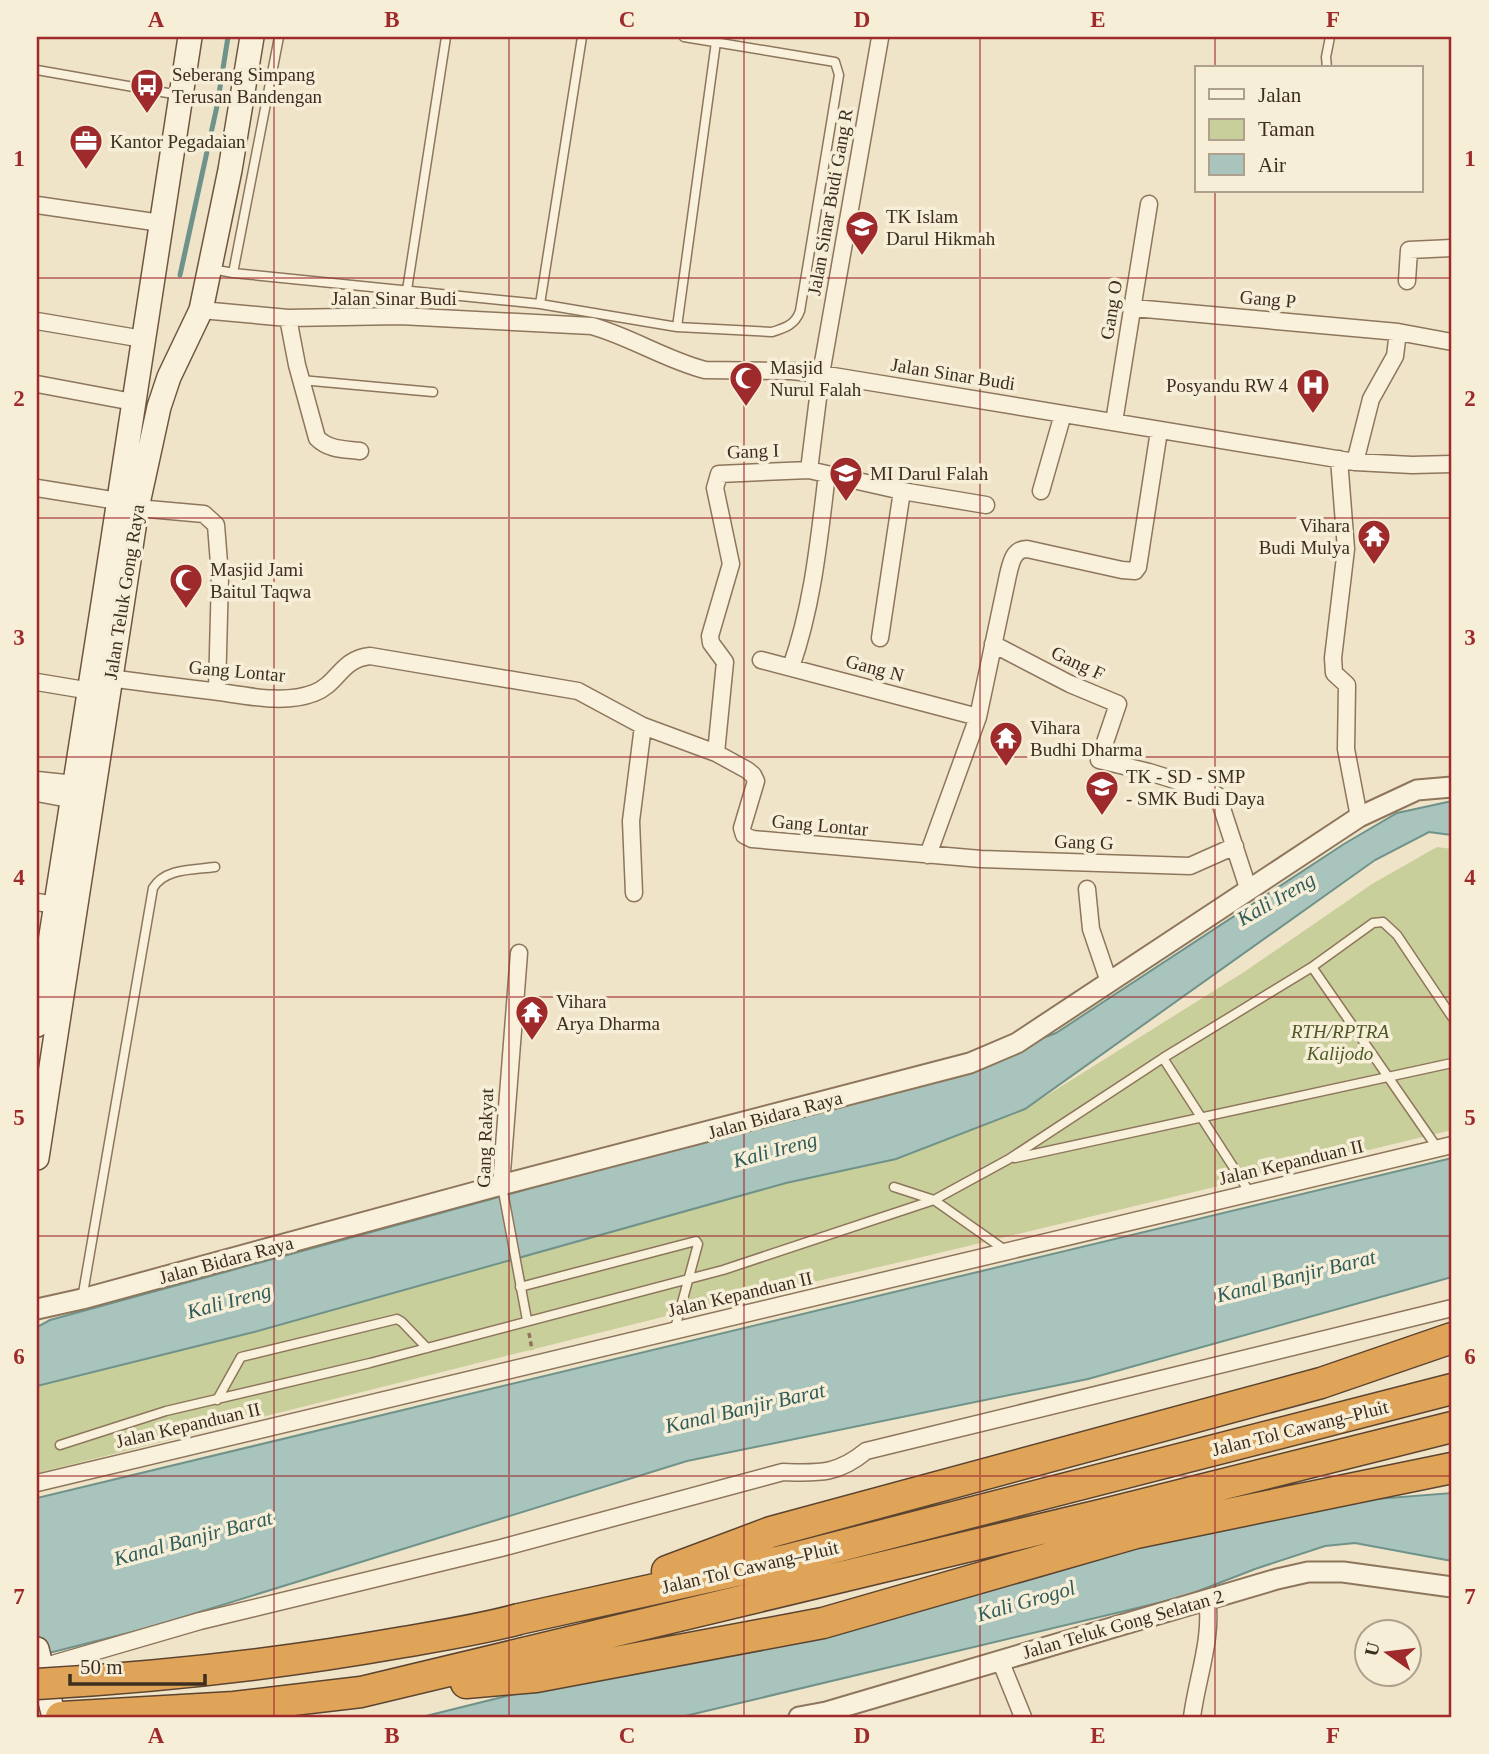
<svg xmlns="http://www.w3.org/2000/svg" width="1489" height="1754" viewBox="0 0 1489 1754" font-family="'Times New Roman',serif">
<rect width="100%" height="100%" fill="#f0e4c8"/>
<path fill="#c9cf9b" d="M1437,847L1452,849V1130L918,1258L691,1310L37,1473V1386L254,1332L786,1183L896,1159L1025,1109L1244,972L1372,884Z"/>
<path fill="#a9c4bc" stroke="#6f938a" stroke-width="2" d="M1452,801V835L1429,832L1375,860L1025,1109L896,1159L786,1183L254,1332L37,1386V1327L50,1320L941,1076L1056,1033L1344,844L1397,813Z
M1452,1158V1277L1088,1379L687,1461L148,1628L37,1656V1498Z
M1452,1493V1561L1355,1543L1325,1546L1255,1569L1183,1597L681,1717H422L1163,1533L1350,1501Z"/>
<g fill="none" stroke-linecap="round" stroke-linejoin="round">
<path stroke="#6f938a" stroke-width="5" d="M180,275L217,106L228,37"/>
<defs>
<path id="service" d="M1327,68L1326,57L1330,37
M37,70L179,95
M212,269L233,273L540,304L677,327L772,332C785,328 795,325 800,311L839,75L835,62L684,37
M233,273L279,37
M407,290L446,37
M540,304L582,37
M677,327L716,42
M301,380L433,392
M1312,967L1438,1149
M1015,1158L1452,1063
M502,1186L527,1320
M894,1187L934,1200L1005,1250
M1250,1193L1163,1058L1312,967L1373,923L1383,922L1397,935L1452,1017
M520,1287L696,1241L698,1244L674,1332
M82,1299L153,888C165,868 193,870 215,867
M217,1400L241,1357L397,1319L402,1322L427,1348
M60,1445L166,1411L370,1363L723,1270L934,1200L1009,1159L1163,1058"/>
<path id="minor" d="M37,205L161,223
M1407,281L1409,250L1452,248
M1134,308L1398,332L1452,342
M201,310L288,318L400,316L592,326C631,337 666,360 705,370L791,371L821,374L1355,462L1412,465L1452,464
M288,318L297,365L317,438C329,450 344,449 360,451
M37,321L143,339
M37,384L133,402
M1114,422L1149,204
M1339,459L1346,549L1333,658L1334,673L1347,685L1346,749L1359,817
M1355,462L1371,399L1395,356L1398,332
M809,470L821,374L880,38
M37,488L118,501
M1041,491L1063,414
M137,508L204,514L216,525L220,576L217,691
M880,638L902,491
M993,644L1070,684L1118,704L1099,760L1149,772L1210,791L1218,796L1249,891
M761,660L978,717
M791,667C813,605 819,539 827,474
M111,678C145,683 179,687 212,691C244,695 283,705 314,693C338,684 341,659 370,656L578,691L643,726L716,753L747,770L753,775L756,781L742,828L744,835L752,839L981,859L1190,866L1235,846
M37,682L91,691
M716,753L725,662L711,643L710,636L731,564L715,488L719,474L809,470L902,491L986,505
M37,780L75,784
M37,793L74,800
M928,855L978,717L1008,575C1011,563 1013,549 1027,549L1122,570L1135,571L1138,567L1159,431
M1087,889L1091,929L1109,982
M634,893L631,821L643,726
M37,902L56,905
M501,1185L519,953
M37,1483L1452,1145
M1000,1660L1023,1717
M42,1667L200,1621L501,1548L783,1472C818,1473 837,1475 866,1451L1452,1308
M1192,1717C1197,1678 1213,1638 1207,1599"/>
<path id="tertiary" d="M37,1309L82,1299L501,1185L970,1063L1017,1043L1359,817L1417,790L1452,787
M799,1717L826,1712L1277,1579L1308,1572H1343L1452,1587"/>
<path id="secondary" d="M37,1025C89,696 140,366 190,37
M37,1158L137,508L159,407L169,377L201,310L230,170L252,37
M37,1649L54,1717"/>
<path id="motorway" d="M667,1571L771,1532L1321,1383L1452,1338
M519,1619L786,1560L1452,1389
M466,1683L536,1677L823,1623L1136,1533L1452,1468
M61,1717L234,1707L361,1692L1104,1514L1452,1427"/>
</defs>
<use href="#service" stroke="#8d765c" stroke-width="11"/>
<use href="#minor" stroke="#8d765c" stroke-width="19"/>
<use href="#tertiary" stroke="#8d765c" stroke-width="23"/>
<use href="#secondary" stroke="#6f573f" stroke-width="26"/>
<use href="#motorway" stroke="#5b4430" stroke-width="33"/>
<path stroke="#8d765c" stroke-width="3.5" stroke-dasharray="5 3.5" stroke-linecap="butt" d="M529,1333L532,1350"/>
<use href="#service" stroke="#faf1dc" stroke-width="8"/>
<use href="#minor" stroke="#faf1dc" stroke-width="16"/>
<use href="#tertiary" stroke="#faf1dc" stroke-width="19"/>
<use href="#secondary" stroke="#faf1dc" stroke-width="23"/>
<use href="#motorway" stroke="#e0a458" stroke-width="30"/>
<defs>
<path id="motorway-bridge" d="M37,1684C158,1677 279,1664 398,1643C438,1636 479,1630 519,1619"/>
</defs>
<use href="#motorway-bridge" stroke="#5b4430" stroke-width="33" stroke-linecap="butt"/>
<use href="#motorway-bridge" stroke="#e0a458" stroke-width="30"/>
</g>
<path fill="none" stroke="#9e2a2b" stroke-width="2" stroke-opacity="0.55" d="M274,37V1717M509,37V1717M744,37V1717M980,37V1717M1215,37V68M1215,191V1717M37,278H1452M37,518H1452M37,757H1452M37,997H1452M37,1236H1452M37,1476H1452"/>
<defs>
<symbol id="bus-pin" viewBox="-11 -11 22 30"><path d="M0 17L-7.5 6A9.5 9.5 0 1 1 7.5 6Z" fill="#9e2a2b" stroke="#f7eed8"/><path d="M-5-6H5V4H4V6H2V4H-2V6H-4V4H-5ZM-3.5-4V0h7V-4ZM-3.5 1.2v1.5H-2V1.2ZM2 1.2v1.5H3.5V1.2Z" fill="#fff"/></symbol>
<symbol id="office-pin" viewBox="-11 -11 22 30"><path d="M0 17L-7.5 6A9.5 9.5 0 1 1 7.5 6Z" fill="#9e2a2b" stroke="#f7eed8"/><path d="M-6-3h4V-5.5h4V-3h4V5H-6ZM-1-4.5V-3h2v-1.5ZM-6 0V1H6V0Z" fill="#fff"/></symbol>
<symbol id="school-pin" viewBox="-11 -11 22 30"><path d="M0 17L-7.5 6A9.5 9.5 0 1 1 7.5 6Z" fill="#9e2a2b" stroke="#f7eed8"/><path d="M0-5L7-2L0 1L-7-2ZM-4 1L0 2.5L4 1V4Q0 6-4 4Z" fill="#fff"/></symbol>
<symbol id="mosque-pin" viewBox="-11 -11 22 30"><path d="M0 17L-7.5 6A9.5 9.5 0 1 1 7.5 6Z" fill="#9e2a2b" stroke="#f7eed8"/><path d="M3.5-4.9A6 6 0 1 0 3.5 4.9A5 5 0 1 1 3.5-4.9Z" fill="#fff"/></symbol>
<symbol id="hospital-pin" viewBox="-11 -11 22 30"><path d="M0 17L-7.5 6A9.5 9.5 0 1 1 7.5 6Z" fill="#9e2a2b" stroke="#f7eed8"/><path d="M-5-5h3v3.5h4V-5h3V5h-3V1.5h-4V5h-3Z" fill="#fff"/></symbol>
<symbol id="temple-pin" viewBox="-11 -11 22 30"><path d="M0 17L-7.5 6A9.5 9.5 0 1 1 7.5 6Z" fill="#9e2a2b" stroke="#f7eed8"/><path d="M0-6L5-2H3V0L6.5 2.5H4V6H1.5V3h-3V6H-4V2.5H-6.5L-3 0V-2H-5Z" fill="#fff"/></symbol>
</defs>
<g fill-rule="evenodd">
<use href="#bus-pin" x="128" y="66" width="38" height="52"/>
<use href="#office-pin" x="67" y="122" width="38" height="52"/>
<use href="#school-pin" x="843" y="208" width="38" height="52"/>
<use href="#mosque-pin" x="727" y="359" width="38" height="52"/>
<use href="#hospital-pin" x="1294" y="366" width="38" height="52"/>
<use href="#school-pin" x="827" y="454" width="38" height="52"/>
<use href="#temple-pin" x="1355" y="517" width="38" height="52"/>
<use href="#mosque-pin" x="167" y="561" width="38" height="52"/>
<use href="#temple-pin" x="987" y="719" width="38" height="52"/>
<use href="#school-pin" x="1083" y="768" width="38" height="52"/>
<use href="#temple-pin" x="513" y="993" width="38" height="52"/>
</g>
<g text-anchor="middle" dominant-baseline="central" stroke-width="7" stroke-linejoin="round" paint-order="stroke">
<g font-size="19" fill="#3d2e20" stroke="#f7eed8" text-anchor="start">
<text x="172" y="74">Seberang Simpang<tspan x="172" dy="22">Terusan Bandengan</tspan></text>
<text x="110" y="141">Kantor Pegadaian</text>
<text x="886" y="216">TK Islam<tspan x="886" dy="22">Darul Hikmah</tspan></text>
<text x="770" y="367">Masjid<tspan x="770" dy="22">Nurul Falah</tspan></text>
<text x="1288" y="385" text-anchor="end">Posyandu RW 4</text>
<text x="870" y="473">MI Darul Falah</text>
<text x="1350" y="525" text-anchor="end">Vihara<tspan x="1350" dy="22">Budi Mulya</tspan></text>
<text x="210" y="569">Masjid Jami<tspan x="210" dy="22">Baitul Taqwa</tspan></text>
<text x="1030" y="727">Vihara<tspan x="1030" dy="22">Budhi Dharma</tspan></text>
<text x="1126" y="776">TK - SD - SMP<tspan x="1126" dy="22">- SMK Budi Daya</tspan></text>
<text x="556" y="1001">Vihara<tspan x="556" dy="22">Arya Dharma</tspan></text>
</g>
<g font-size="19" fill="#3d2e20" stroke="#f7eed8">
<text transform="translate(830 202) rotate(-80)">Jalan Sinar Budi Gang R</text>
<text x="394" y="298">Jalan Sinar Budi</text>
<text transform="translate(1268 299) rotate(5)">Gang P</text>
<text transform="translate(1111 310) rotate(-81)">Gang O</text>
<text transform="translate(953 374) rotate(9)">Jalan Sinar Budi</text>
<text transform="translate(753 451) rotate(-2)">Gang I</text>
<text transform="translate(124 592) rotate(-81)">Jalan Teluk Gong Raya</text>
<text transform="translate(1078 663) rotate(25)">Gang F</text>
<text transform="translate(875 668) rotate(15)">Gang N</text>
<text transform="translate(237 671) rotate(5)">Gang Lontar</text>
<text transform="translate(820 825) rotate(5)">Gang Lontar</text>
<text transform="translate(1084 842) rotate(2)">Gang G</text>
<text transform="translate(775 1115) rotate(-15)">Jalan Bidara Raya</text>
<text transform="translate(485 1138) rotate(-88)">Gang Rakyat</text>
<text transform="translate(1291 1162) rotate(-13)">Jalan Kepanduan II</text>
<text transform="translate(226 1260) rotate(-15)">Jalan Bidara Raya</text>
<text transform="translate(740 1294) rotate(-13)">Jalan Kepanduan II</text>
<text transform="translate(188 1425) rotate(-13)">Jalan Kepanduan II</text>
<text transform="translate(1300 1428) rotate(-14)">Jalan Tol Cawang–Pluit</text>
<text transform="translate(750 1567) rotate(-13)">Jalan Tol Cawang–Pluit</text>
<text transform="translate(1123 1624) rotate(-16)">Jalan Teluk Gong Selatan 2</text>
</g>
<g font-size="19" font-style="italic" fill="#4d5a26" stroke="#f7eed8">
<text x="1340" y="1031">RTH/RPTRA<tspan x="1340" dy="22">Kalijodo</tspan></text>
</g>
<g font-size="21" font-style="italic" fill="#2f5d5a" stroke="#f7eed8">
<text transform="translate(1276 899) rotate(-30)">Kali Ireng</text>
<text transform="translate(775 1150) rotate(-15)">Kali Ireng</text>
<text transform="translate(1296 1276) rotate(-14)">Kanal Banjir Barat</text>
<text transform="translate(229 1301) rotate(-15)">Kali Ireng</text>
<text transform="translate(745 1408) rotate(-13)">Kanal Banjir Barat</text>
<text transform="translate(193 1538) rotate(-15)">Kanal Banjir Barat</text>
<text transform="translate(1026 1601) rotate(-16)">Kali Grogol</text>
</g>
</g>
<rect width="1489" height="1754" fill="none" stroke="#f7eed8" stroke-width="77"/>
<rect x="1195" y="66" width="228" height="126" fill="#f7eed8" stroke="#ada18e" stroke-width="2"/>
<rect x="1209" y="89" width="35" height="10" fill="#faf1dc" stroke="#ada18e" stroke-width="2"/>
<text x="1258" y="102" font-size="21" fill="#3d2e20">Jalan</text>
<rect x="1209" y="119" width="35" height="21" fill="#c9cf9b" stroke="#ada18e" stroke-width="2"/>
<text x="1258" y="136" font-size="21" fill="#3d2e20">Taman</text>
<rect x="1209" y="154" width="35" height="21" fill="#a9c4bc" stroke="#ada18e" stroke-width="2"/>
<text x="1258" y="172" font-size="21" fill="#3d2e20">Air</text>
<g transform="translate(1388 1653) rotate(284)"><circle r="33" fill="#f7eed8" stroke="#ada18e" stroke-width="2"/>
<path d="M0-5L12 26L0 18L-12 26Z" fill="#9e2a2b"/>
<text y="-10" font-size="19" font-weight="bold" text-anchor="middle" fill="#3d2e20">U</text>
</g>
<path d="M70 1674v10h135v-10" fill="none" stroke="#3d2e20" stroke-width="3.5"/>
<text x="80" y="1674" font-size="21" fill="#3d2e20" stroke="#f7eed8" stroke-width="5" paint-order="stroke">50 m</text>
<rect x="38" y="38" width="1412" height="1678" fill="none" stroke="#9e2a2b" stroke-width="2.5"/>
<g font-size="23" text-anchor="middle" font-weight="bold" fill="#9e2a2b">
<text x="156" y="27">A</text>
<text x="392" y="27">B</text>
<text x="627" y="27">C</text>
<text x="862" y="27">D</text>
<text x="1098" y="27">E</text>
<text x="1333" y="27">F</text>
<text x="19" y="166">1</text>
<text x="1470" y="166">1</text>
<text x="19" y="406">2</text>
<text x="1470" y="406">2</text>
<text x="19" y="645">3</text>
<text x="1470" y="645">3</text>
<text x="19" y="885">4</text>
<text x="1470" y="885">4</text>
<text x="19" y="1125">5</text>
<text x="1470" y="1125">5</text>
<text x="19" y="1364">6</text>
<text x="1470" y="1364">6</text>
<text x="19" y="1604">7</text>
<text x="1470" y="1604">7</text>
<text x="156" y="1743">A</text>
<text x="392" y="1743">B</text>
<text x="627" y="1743">C</text>
<text x="862" y="1743">D</text>
<text x="1098" y="1743">E</text>
<text x="1333" y="1743">F</text>
</g>
</svg>
